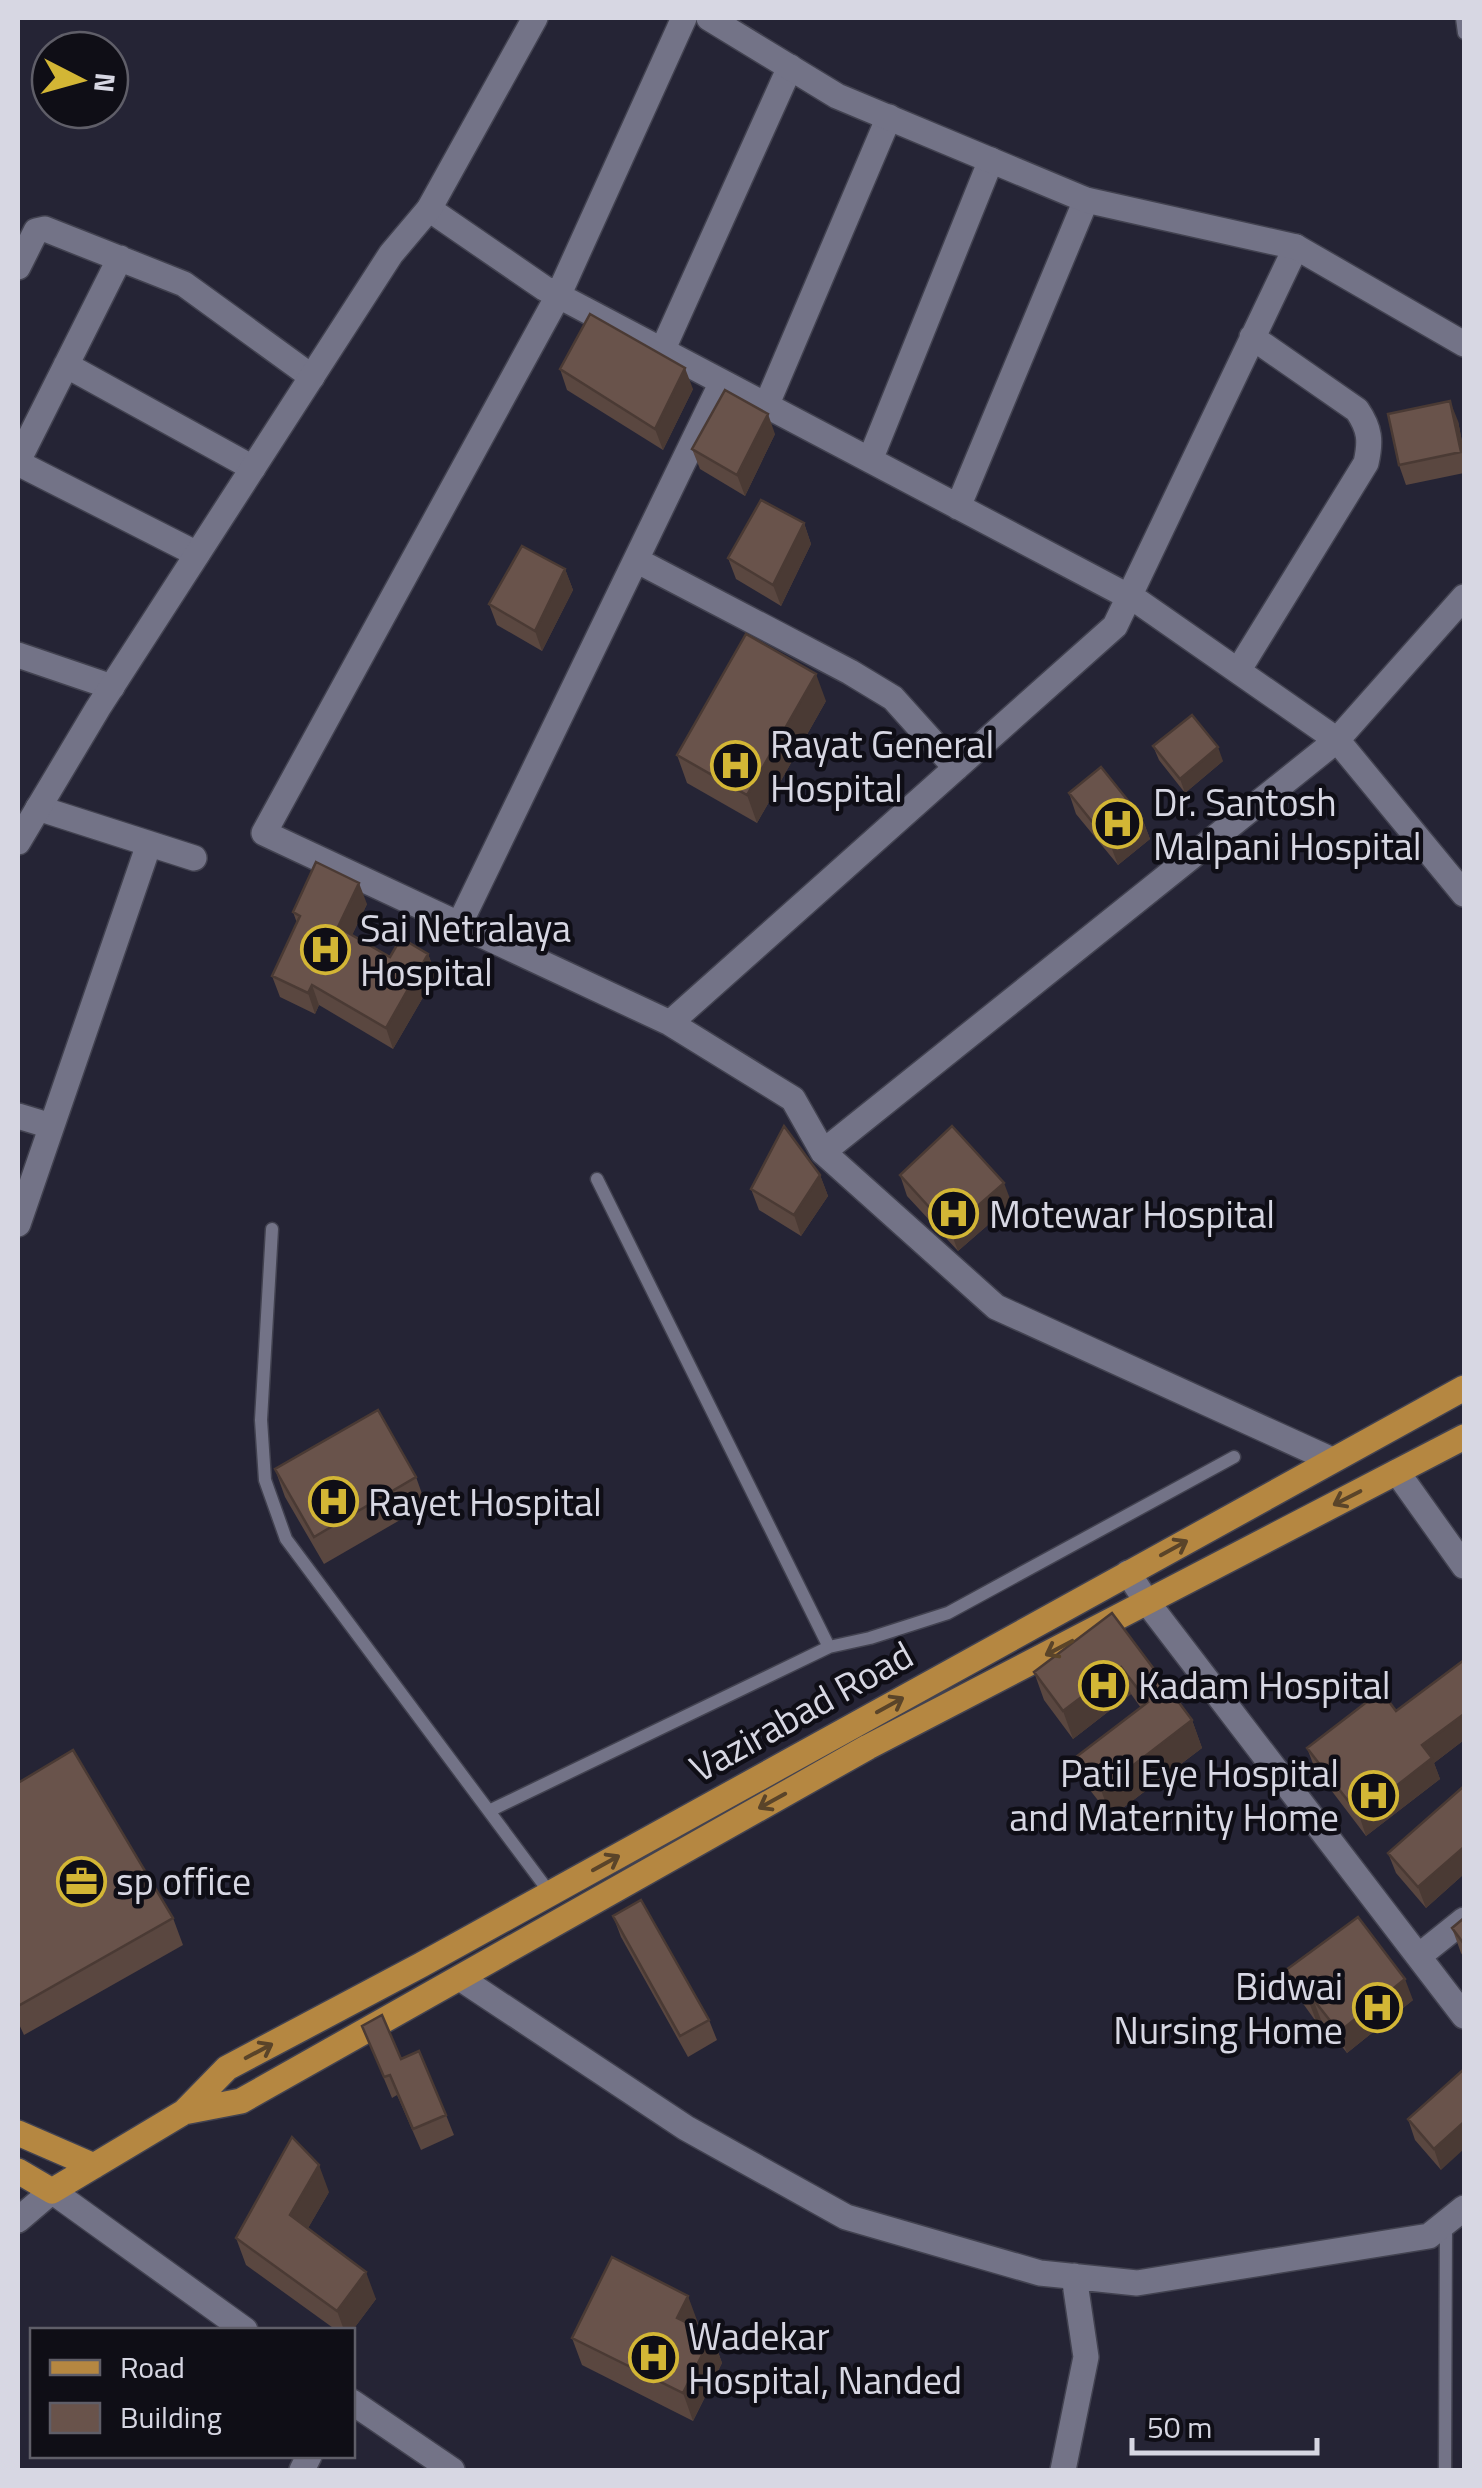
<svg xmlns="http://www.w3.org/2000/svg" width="1482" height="2488" viewBox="0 0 1482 2488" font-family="'Titillium Web',sans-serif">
<rect width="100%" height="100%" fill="#252435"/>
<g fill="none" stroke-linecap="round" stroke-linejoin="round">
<defs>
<path id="service" d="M1462,18L1464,33
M597,1179L829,1647
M272,1229L261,1420L265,1480L286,1539L550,1893
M489,1811L829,1647L870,1638L948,1613L1234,1457
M1445,2470L1446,2225"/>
<path id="minor" d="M429,209L544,288L1139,602L1337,740L1464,894
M18,267L36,231L45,229L184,284L312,377
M662,351L790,67
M66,365L253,468
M766,406L889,117
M870,460L991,160
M18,461L120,258
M18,463L197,554
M958,507L1086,200
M636,560L850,672L893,698L956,768
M18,655L112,687
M1238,671L1366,463C1371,441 1370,429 1357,410L1252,337
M38,808L194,858
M459,925L722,382
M670,1023L264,833L558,296L684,18
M18,1116L51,1126
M823,1152L793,1099L670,1023L1115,626L1296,247
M18,1224L149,844
M1332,1460L996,1307L823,1152L1337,740L1464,597
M1397,1472L1464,1566
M1128,1573L1147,1602L1464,2016
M1419,1956L1464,1920
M460,1978L686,2128L846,2217L1040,2273L1137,2283L1429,2236L1464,2208
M302,2470L309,2456
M1063,2470L1086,2357L1074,2276"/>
<path id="tertiary" d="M709,18L837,96L1086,200L1296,247L1464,344
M18,842L98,708L391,254L429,209L535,18"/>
<path id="secondary" d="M18,2220L52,2191L245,2330
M352,2402L452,2470"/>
<path id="primary" d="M184,2112L241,2101L868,1747L1464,1437
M18,2133L94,2166
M18,2171L52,2191L184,2112L227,2068L421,1965L1464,1388"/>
</defs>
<use href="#service" stroke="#424250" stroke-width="15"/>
<use href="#minor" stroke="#424250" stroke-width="28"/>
<use href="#tertiary" stroke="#424250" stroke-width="28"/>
<use href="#secondary" stroke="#424250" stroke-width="28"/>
<use href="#primary" stroke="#424250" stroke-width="28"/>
<use href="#service" stroke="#737387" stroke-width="12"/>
<use href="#minor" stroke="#737387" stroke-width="25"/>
<use href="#tertiary" stroke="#737387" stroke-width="25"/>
<use href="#secondary" stroke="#737387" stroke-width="25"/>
<use href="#primary" stroke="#b58741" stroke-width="25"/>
</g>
<path fill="#5a4740" d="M560,369L693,389L663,450L567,390Z
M1458,421L1464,452V473L1406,485L1399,465Z
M775,434L745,496L700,469L692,449Z
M804,523L811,544L781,606L736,579L728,558Z
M565,569L573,590L542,651L497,625L489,604Z
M826,701L757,823L687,783L677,755Z
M1153,746L1223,761L1185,793L1159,760Z
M1069,793L1142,818L1150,839L1118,865L1076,814Z
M367,904L352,935L390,957L428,954L436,975L393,1049L319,1005L315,1014L280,997L272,976L297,923L293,912Z
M820,1175L828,1196L801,1236L759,1210L751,1189Z
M900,1175L1012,1204L958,1251L907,1196Z
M275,1469L416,1477L426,1505L324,1564L285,1497Z
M1112,1613L1192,1720L1202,1748L1111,1817L1086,1785L1076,1757L1141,1708L1131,1694L1073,1739L1044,1700L1034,1672Z
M1464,1660V1740L1434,1763L1440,1779L1366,1836L1315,1769L1307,1748L1396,1711Z
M18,1783L173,1918L183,1945L24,2035L18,2022Z
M1464,1787V1874L1426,1908L1396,1873L1388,1853Z
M613,1916L709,2020L717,2040L688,2057L621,1937Z
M1464,1918V1958L1461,1953L1452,1928Z
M1286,1970L1413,2000L1347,2053L1321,2020L1317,2023L1294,1991Z
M362,2026L401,2059L446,2115L454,2135L421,2150L397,2095L392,2098Z
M1464,2069L1441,2170L1415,2140L1408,2119Z
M329,2192L308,2228L376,2299L352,2331L336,2330L246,2265L236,2238Z
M698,2323L696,2327L712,2335L722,2363L693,2421L582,2365L572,2338Z"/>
<path fill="#4a3a34" d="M685,368L693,389L663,450L655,429Z
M1450,401L1458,421L1464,452V461Z
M768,414L775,434L745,496L737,475Z
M804,523L811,544L781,606L773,585Z
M565,569L573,590L542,651L535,631Z
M816,674L826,701L757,823L747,795Z
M1218,747L1223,761L1185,793L1180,779Z
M1142,818L1150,839L1118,865L1110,844Z
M359,883L367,904L346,948L338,927Z
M428,954L436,975L393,1049L386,1028Z
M312,985L319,1005L315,1014L308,993Z
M820,1175L828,1196L801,1236L794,1215Z
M1004,1183L1012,1204L958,1251L950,1230Z
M1121,1667L1131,1694L1073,1739L1063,1711Z
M1464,1714V1740L1434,1763L1440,1779L1366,1836L1359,1815L1422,1745Z
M1192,1720L1202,1748L1111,1817L1101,1790Z
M1464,1847V1874L1426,1908L1418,1887Z
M1405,1979L1413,2000L1347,2053L1339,2032Z
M1313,1999L1321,2020L1317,2023L1309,2002Z
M1464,2122V2149L1441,2170L1434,2149Z
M319,2165L329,2192L300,2242L290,2215Z
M366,2272L376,2299L352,2331L344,2330L337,2311Z
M688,2296L698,2323L687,2345L677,2318Z
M712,2335L722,2363L693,2421L683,2393Z"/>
<path fill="#69534b" stroke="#4a3a34" stroke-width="2.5" d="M590,314L685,368L655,429L560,369Z
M725,390L768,414L737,475L692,449Z
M1450,401L1461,452L1399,465L1388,414Z
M761,500L804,523L773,585L728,558Z
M522,546L565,569L535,631L489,604Z
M746,634L816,674L747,795L677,755Z
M1192,715L1218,747L1180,779L1153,746Z
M1101,767L1142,818L1110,844L1069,793Z
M316,862L359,883L338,927L390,957L401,938L428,954L386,1028L312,985L308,993L272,976L300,916L293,912Z
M784,1126L820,1175L794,1215L751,1189Z
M952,1126L1004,1183L950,1230L900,1175Z
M378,1410L416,1477L314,1537L275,1469Z
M1112,1613L1192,1720L1101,1790L1076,1757L1148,1702L1121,1667L1063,1711L1034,1672Z
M1464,1660V1714L1422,1745L1432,1758L1359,1815L1307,1748L1381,1691L1396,1711Z
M73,1750L173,1918L18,2006V1783Z
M1464,1786V1847L1418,1887L1388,1853Z
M641,1900L709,2020L680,2036L613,1916Z
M1358,1917L1405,1979L1339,2032L1313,1999L1309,2002L1286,1970Z
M1464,1918V1944L1452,1928Z
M382,2015L401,2059L419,2051L446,2115L413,2129L390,2075L384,2077L362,2026Z
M1464,2069V2122L1434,2149L1408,2119Z
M292,2137L319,2165L290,2215L366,2272L337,2311L236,2238Z
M612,2257L688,2296L677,2318L712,2335L683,2393L572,2338Z"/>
<defs><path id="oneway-shaft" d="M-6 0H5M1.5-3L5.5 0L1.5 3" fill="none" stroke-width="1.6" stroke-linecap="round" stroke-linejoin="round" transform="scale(2.5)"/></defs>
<g stroke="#5a4429">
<use href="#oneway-shaft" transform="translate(1347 1498) rotate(153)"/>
<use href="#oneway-shaft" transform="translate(1174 1548) rotate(-29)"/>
<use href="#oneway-shaft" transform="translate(1059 1648) rotate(152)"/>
<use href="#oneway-shaft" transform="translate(890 1705) rotate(-29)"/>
<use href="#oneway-shaft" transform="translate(772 1801) rotate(151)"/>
<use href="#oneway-shaft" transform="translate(606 1863) rotate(-29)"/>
<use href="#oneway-shaft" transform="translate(259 2051) rotate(-28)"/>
</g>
<defs>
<symbol id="hospital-ring" viewBox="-11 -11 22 22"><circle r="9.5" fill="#0f0e16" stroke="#d3b635" stroke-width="1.5"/><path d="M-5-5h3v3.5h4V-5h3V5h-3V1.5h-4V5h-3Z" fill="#d3b635"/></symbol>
<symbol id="office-ring" viewBox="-11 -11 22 22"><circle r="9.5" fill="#0f0e16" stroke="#d3b635" stroke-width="1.5"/><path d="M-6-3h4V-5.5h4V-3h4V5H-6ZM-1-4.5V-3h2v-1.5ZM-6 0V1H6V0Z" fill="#d3b635"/></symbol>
</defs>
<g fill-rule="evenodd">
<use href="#hospital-ring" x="708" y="738" width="55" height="55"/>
<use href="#hospital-ring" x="1090" y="796" width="55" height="55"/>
<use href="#hospital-ring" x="298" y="922" width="55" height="55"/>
<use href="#hospital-ring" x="926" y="1186" width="55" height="55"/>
<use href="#hospital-ring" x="306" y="1474" width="55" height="55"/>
<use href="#hospital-ring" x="1076" y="1658" width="55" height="55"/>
<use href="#hospital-ring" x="1346" y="1768" width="55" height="55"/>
<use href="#office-ring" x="54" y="1854" width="55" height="55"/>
<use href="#hospital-ring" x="1350" y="1980" width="55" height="55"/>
<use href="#hospital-ring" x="626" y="2330" width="55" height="55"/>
</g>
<g text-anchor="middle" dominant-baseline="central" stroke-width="9" stroke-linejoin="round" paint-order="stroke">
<g font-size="38" fill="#d7d7e3" stroke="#0f0e16" text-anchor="start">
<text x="770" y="744">Rayat General<tspan x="770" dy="44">Hospital</tspan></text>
<text x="1153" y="802">Dr. Santosh<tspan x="1153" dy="44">Malpani Hospital</tspan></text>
<text x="360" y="928">Sai Netralaya<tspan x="360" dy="44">Hospital</tspan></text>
<text x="989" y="1214">Motewar Hospital</text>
<text x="368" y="1502">Rayet Hospital</text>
<text x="1138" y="1685">Kadam Hospital</text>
<text x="1339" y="1773" text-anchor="end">Patil Eye Hospital<tspan x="1339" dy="44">and Maternity Home</tspan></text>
<text x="116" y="1881">sp office</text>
<text x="1343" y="1986" text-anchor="end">Bidwai<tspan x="1343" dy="44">Nursing Home</tspan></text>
<text x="688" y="2336">Wadekar<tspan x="688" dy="44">Hospital, Nanded</tspan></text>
</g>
<g font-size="38" fill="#d7d7e3" stroke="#0f0e16">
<text transform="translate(801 1711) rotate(-29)">Vazirabad Road</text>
</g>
</g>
<rect width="1482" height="2488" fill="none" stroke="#d7d7e3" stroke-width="40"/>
<rect x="30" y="2328" width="325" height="130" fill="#0f0e16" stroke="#5f5e68" stroke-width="2.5"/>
<rect x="50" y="2360" width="50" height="15" fill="#b58741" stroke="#5f5e68" stroke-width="2.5"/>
<text x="120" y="2378" font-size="30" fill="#d7d7e3">Road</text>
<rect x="50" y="2403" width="50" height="30" fill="#69534b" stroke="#5f5e68" stroke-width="2.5"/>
<text x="120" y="2428" font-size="30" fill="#d7d7e3">Building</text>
<g transform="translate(80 80) rotate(96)"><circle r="48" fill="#0f0e16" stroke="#5f5e68" stroke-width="2.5"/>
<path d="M0-8L18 38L0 25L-18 38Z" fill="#d3b635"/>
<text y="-15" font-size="28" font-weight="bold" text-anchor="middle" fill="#d7d7e3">N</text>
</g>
<path d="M1132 2438v15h185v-15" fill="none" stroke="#d7d7e3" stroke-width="5"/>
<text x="1147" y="2438" font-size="30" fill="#d7d7e3" stroke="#0f0e16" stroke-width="8" paint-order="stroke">50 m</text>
</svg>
